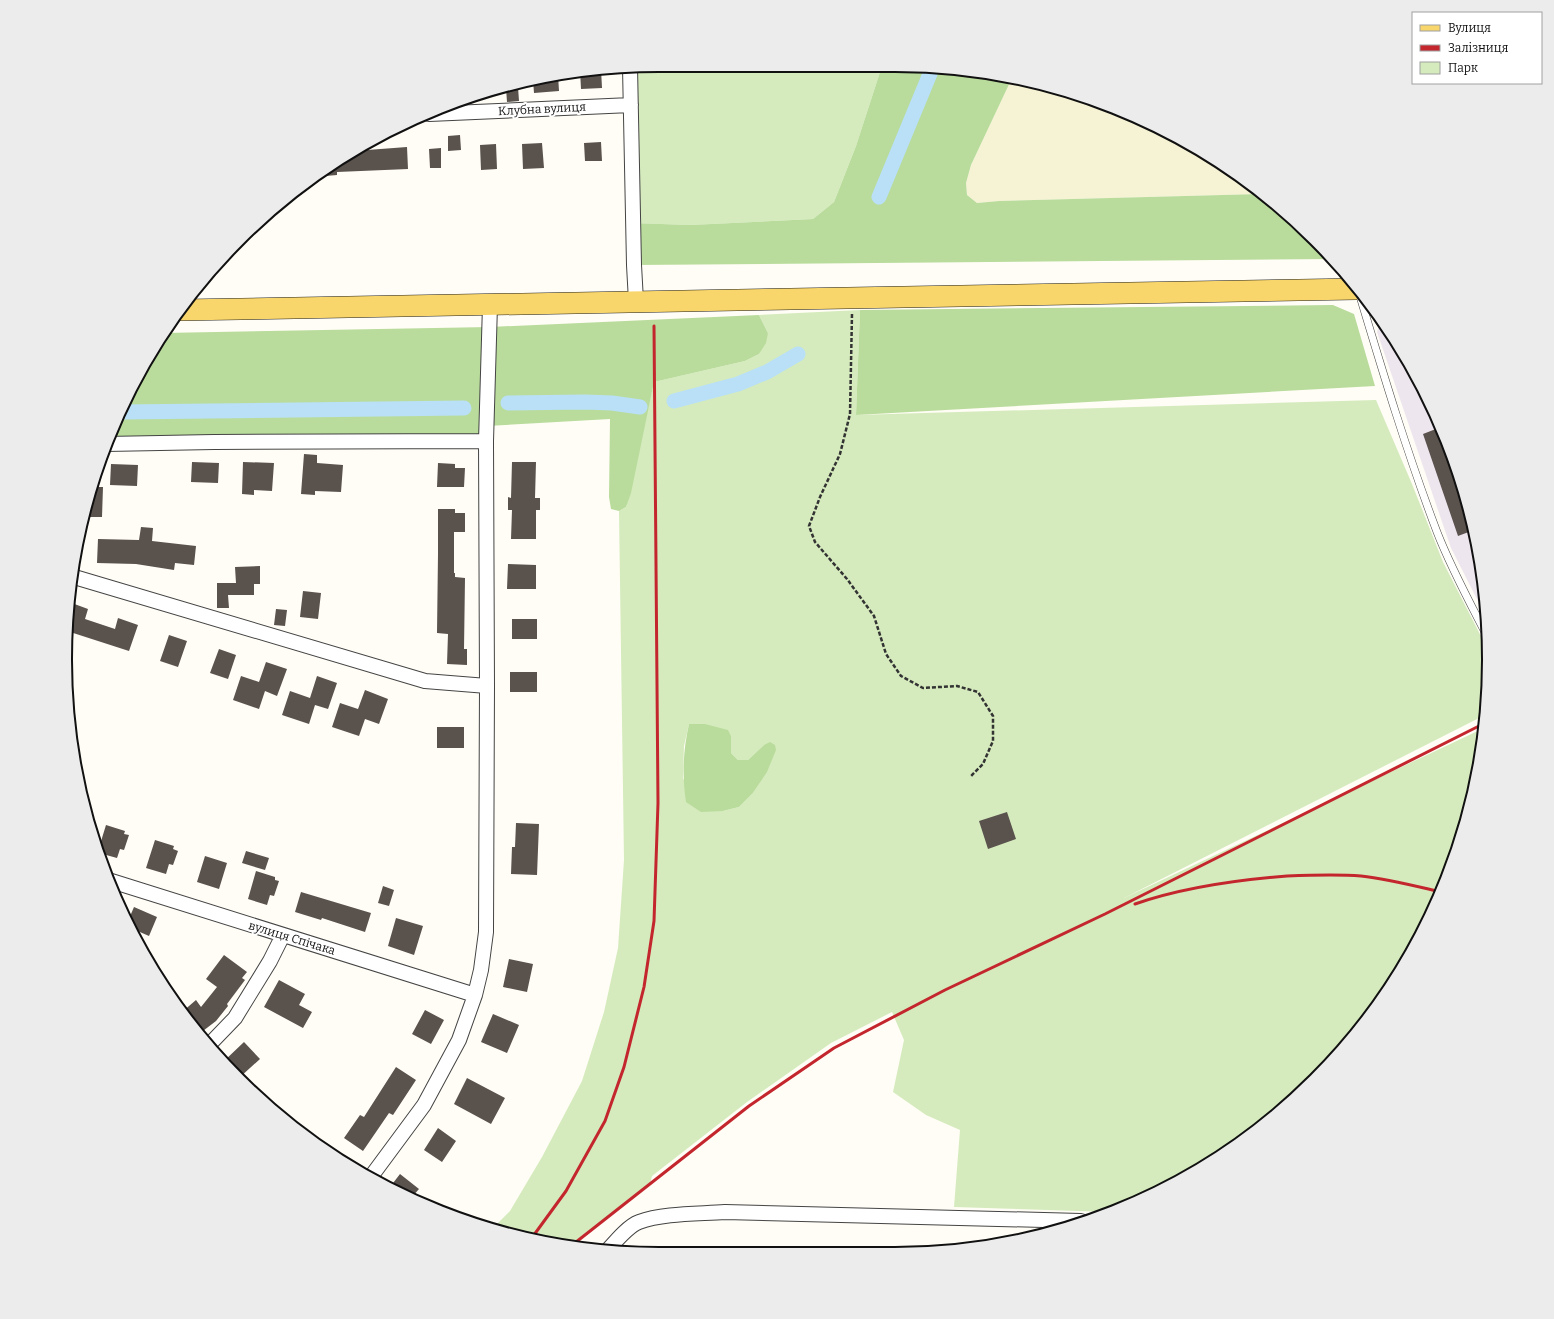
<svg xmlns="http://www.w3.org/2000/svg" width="1554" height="1319" viewBox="0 0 1554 1319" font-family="Bitter,serif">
<rect width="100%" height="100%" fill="#fffdf5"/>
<path fill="#eee6ef" d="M1381,319L1389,329L1444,432L1478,544L1484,613L1451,548L1377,332Z"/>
<path fill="#f6f3d4" d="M1012,78L1049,85L1157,126L1225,165L1260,194L999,201L977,203L967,195L966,183L971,165Z"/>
<path fill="#d5ebbd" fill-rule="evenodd" d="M660,65L881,69L856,146L834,202L813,219L690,225L633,223L630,67Z
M860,310L856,415L1376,400L1412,484L1443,562L1488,650L1489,660L1483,716L1124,898L1482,729L1478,776L1444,887L1389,990L1315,1080L1225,1154L1122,1209L1110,1212L954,1207L960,1130L926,1115L893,1092L904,1040L892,1012L831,1043L747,1102L652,1176L650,1184L571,1246L543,1243L492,1229L510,1211L542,1157L582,1081L604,1012L618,948L624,860L619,511L626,507L654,382L745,361L759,354L768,333L759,315ZM689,724L731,736V753L738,760H748L764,745L752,794L739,807L723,811L683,779L684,746Z"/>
<path fill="#b9dc9c" d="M881,69L972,70L1012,78L971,165L966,183L967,195L977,203L999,201L1260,194L1315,239L1331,259L634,265L633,223L690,225L813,219L834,202L856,146Z
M1333,305L1354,314L1375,386L856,415L860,310Z
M759,315L768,333L766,343L759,354L745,361L654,382L631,493L626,507L619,511L611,509L609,497L610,419L487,426L486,440L105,446L110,432L163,333L490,327Z
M689,724H705L728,730L731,736V753L738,760H748L764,745L770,742L775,745L776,750L767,772L752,794L739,807L723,811L701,812L686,802C682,775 683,751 689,724Z"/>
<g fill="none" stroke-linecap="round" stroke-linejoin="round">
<path stroke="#b9e0f7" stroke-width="15" d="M879,197L932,69
M674,401L738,384L767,372L798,354
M508,403L585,402L612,403L640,407
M121,412L464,408"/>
</g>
<path fill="#5a524d" d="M601,69L602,88L581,89L580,70Z
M558,75L559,91L534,93L533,80Z
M518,87L519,101L507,102L506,88Z
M460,135L461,150L448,151V136Z
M601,142L602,161H585L584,143Z
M542,143L544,168L523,169L522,144Z
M496,144L497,169L481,170L480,145Z
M407,147L408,169L337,172V175L314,177L329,165L354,151Z
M441,148V168H430L429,149Z
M1441,427L1474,530L1458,536L1423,434Z
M304,454L317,455V463L343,465L341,492L315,491V495L301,494Z
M192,462L219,463L218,483L191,482Z
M243,462L274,463L272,491L254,490V495L242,494Z
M512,462H536L535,498H540V510H536V539H511L512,510H508V497L511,498Z
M438,463L455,464V468H465L464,487H437Z
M111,464L138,465L137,486L110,485Z
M92,487H103L102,517H89Z
M438,509H455V513H465V532H454V573H455V577L465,578L464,649H467V665L447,664L448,634L437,633L438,554Z
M141,527L153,528L152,541L196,546L194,565L175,563L174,570L136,564L97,563L98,539L139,540Z
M508,564L536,565V589H507Z
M260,566V584H254V595H228L229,608H217V583H236L235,567Z
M303,591L321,593L318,619L300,617Z
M69,602L88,609L85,619L115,629L118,618L138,625L129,651L67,631Z
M276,609L287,610L285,626L274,625Z
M512,619H537V639H512Z
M169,635L187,641L178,667L160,661Z
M219,649L236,655L228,679L210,673Z
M266,662L287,669L277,696L265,691L259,709L233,700L241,676L259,682Z
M510,672H537V692H510Z
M317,676L337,683L328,709L315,705L309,724L282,715L290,691L310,698Z
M365,690L388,699L379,724L365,719L359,736L332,727L340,703L358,709Z
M437,727H464V748H437Z
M1007,812L1016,839L988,849L979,821Z
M516,823L539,824L537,875L511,874L512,847H515Z
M106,825L125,831L124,834L129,835L124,850L120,849L117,858L99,853L98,851Z
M155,840L174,846L173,849L178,851L173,865L169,864L166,874L146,868Z
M246,851L269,858L265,870L242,863Z
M205,856L227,863L219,889L197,882Z
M256,871L275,877V880L279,881L274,896L270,895L267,905L248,899Z
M383,886L394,890L389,906L378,903Z
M301,892L371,913L365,932L322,918L321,920L295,912Z
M134,907L157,917L149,936L133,929L128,921Z
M396,918L423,926L414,955L388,946Z
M224,955L247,972L242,978L245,980L227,1004L228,1006L216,1021L199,1034L182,1012L196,1000L201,1007L217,987L206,979Z
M509,959L533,964L527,992L503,987Z
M279,980L305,994L299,1005L312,1012L303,1028L264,1007Z
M425,1010L444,1020L431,1044L412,1034Z
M493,1014L519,1025L507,1053L481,1042Z
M244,1042L260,1059L239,1078L223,1062Z
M396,1067L416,1080L393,1115L389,1113L363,1151L344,1138L360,1115L364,1117Z
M467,1078L505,1098L491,1124L454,1104Z
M438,1128L456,1141L442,1162L424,1150Z
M400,1174L419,1189L412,1197L390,1187Z"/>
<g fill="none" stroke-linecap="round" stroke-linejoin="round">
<defs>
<path id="lane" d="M1359,293C1383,373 1407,453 1437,532C1451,568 1469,601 1487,636"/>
<path id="street" d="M630,67L634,265L636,301
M429,114L631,105
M106,444L214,442L486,441
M71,576L425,681L487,686
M108,880L475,995
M208,1046L235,1018L270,961L283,935
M370,1178L424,1105L459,1040L475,995L481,970L486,932L487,686L486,441L490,305
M607,1251C615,1242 628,1226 639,1222C663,1213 699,1214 725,1212L1081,1221"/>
<path id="primary" d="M180,310L1356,289"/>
</defs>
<use href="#lane" stroke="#444" stroke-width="8"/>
<use href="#street" stroke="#444" stroke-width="16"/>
<use href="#primary" stroke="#222" stroke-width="22"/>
<path stroke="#333" stroke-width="2.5" stroke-dasharray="4 2" stroke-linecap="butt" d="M852,314L850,414L840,454L820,497L809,526L815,542L847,579L874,616L886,654L901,676L923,688L957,686L978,692L993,716V741L983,764L970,777"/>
<use href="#lane" stroke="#fff" stroke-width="7"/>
<use href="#street" stroke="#fff" stroke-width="14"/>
<use href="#primary" stroke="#f9d66b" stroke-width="21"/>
<path stroke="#c4262e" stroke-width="3" d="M1135,904C1184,887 1236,880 1287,876C1311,875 1337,874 1361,876C1388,879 1415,886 1441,892
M531,1239L566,1191L605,1121L624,1067L644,987L654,921L658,803L654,326
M571,1246L749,1106L834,1048L945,990L1105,914L1483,724"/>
</g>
<g text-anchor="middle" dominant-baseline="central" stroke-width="4" stroke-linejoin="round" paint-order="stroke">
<g font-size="12" fill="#111" stroke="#fff">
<text transform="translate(542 109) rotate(-3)">Клубна вулиця</text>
<text transform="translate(292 938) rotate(17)">вулиця Спічака</text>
</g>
</g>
<path d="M0 0H1554V1319H0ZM659 72H895A587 587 0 0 1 1482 659V660A587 587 0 0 1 895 1247H659A587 587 0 0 1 72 660V659A587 587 0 0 1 659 72Z" fill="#ececec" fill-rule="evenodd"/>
<path fill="none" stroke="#111" stroke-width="2" d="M659 72H895A587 587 0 0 1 1482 659V660A587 587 0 0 1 895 1247H659A587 587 0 0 1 72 660V659A587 587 0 0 1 659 72Z"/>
<rect x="1412" y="12" width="130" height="72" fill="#ffffff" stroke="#a0a0a0"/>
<rect x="1420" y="25" width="20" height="6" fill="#f9d66b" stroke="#a0a0a0"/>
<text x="1448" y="32" font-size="12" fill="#111111">Вулиця</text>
<rect x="1420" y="45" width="20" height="6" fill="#c4262e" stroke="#a0a0a0"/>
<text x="1448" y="52" font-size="12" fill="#111111">Залізниця</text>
<rect x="1420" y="62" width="20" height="12" fill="#d5ebbd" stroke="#a0a0a0"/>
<text x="1448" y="72" font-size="12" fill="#111111">Парк</text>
</svg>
